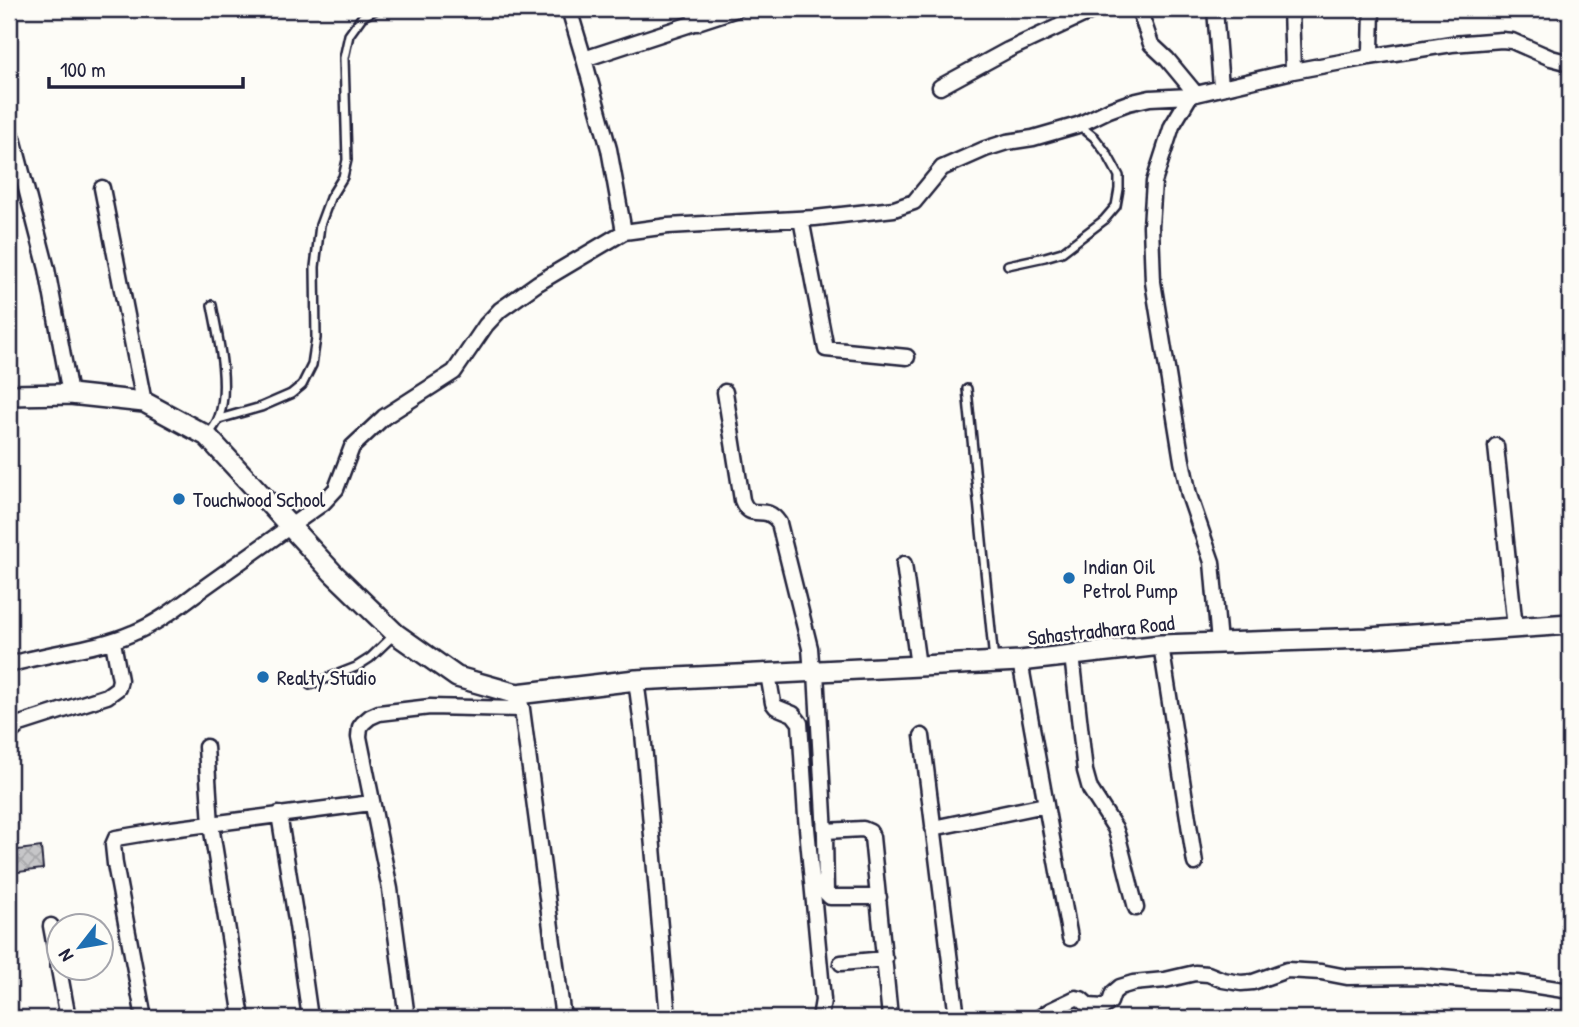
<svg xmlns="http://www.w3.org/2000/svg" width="1579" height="1027" viewBox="0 0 1579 1027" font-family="'Patrick Hand',sans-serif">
<defs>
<pattern id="building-cross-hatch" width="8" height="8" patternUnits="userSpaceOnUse" patternTransform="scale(1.75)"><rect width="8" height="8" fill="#c6c6c8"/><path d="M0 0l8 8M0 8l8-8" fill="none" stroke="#aaaaad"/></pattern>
</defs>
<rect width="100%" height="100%" fill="#fdfcf7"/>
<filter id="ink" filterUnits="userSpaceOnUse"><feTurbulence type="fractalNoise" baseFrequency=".0143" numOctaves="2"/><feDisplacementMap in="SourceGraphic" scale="14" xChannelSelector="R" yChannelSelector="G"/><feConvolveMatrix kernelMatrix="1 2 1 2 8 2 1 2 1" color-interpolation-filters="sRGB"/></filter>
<g filter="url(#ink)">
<path fill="url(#building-cross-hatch)" stroke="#22223b" stroke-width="2" d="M41,847L43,869L11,873L9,851Z"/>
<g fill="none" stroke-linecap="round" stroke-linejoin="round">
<defs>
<path id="lane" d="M1008,265L1045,257L1062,252L1104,220L1116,206L1119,189V176L1107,154L1094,137L1079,125
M967,389L994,661
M219,419L261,407L291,394L302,385L312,365L316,338L315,267L320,225L330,198L343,177L347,160L344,58L349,35L362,17L377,9
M207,436C212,430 217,423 219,417C230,385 218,337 212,305
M310,685L356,667L370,658L395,634"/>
<path id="street" d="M569,9L584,59
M693,9L697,23
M1139,9L1151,44L1167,59L1196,94L1190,96L1172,126L1154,182L1151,226L1153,282L1182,461L1189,495L1212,562L1219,643
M1215,9L1221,87
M1291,9L1293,71
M1369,57L1452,44L1502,40L1512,41L1551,58L1570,63
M940,87L1008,50L1096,9
M1196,94L1293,71L1369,57L1371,50L1372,9
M13,138L47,269L70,394
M102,188L144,402
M801,219L826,349L907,357
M624,232L609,149L584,59L737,9
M725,392L742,500C751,524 764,501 779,523L810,648L811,661L816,672L825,834L826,893L830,897H879
M1496,446L1515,628
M904,564L918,666
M1161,645L1195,863
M1072,655L1085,771L1090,789L1115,828L1118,837L1136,908
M1020,661L1070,938
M9,665C49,652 94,650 133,633C161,622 185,601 209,584C247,557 285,530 323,503L336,489L352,447L384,417L454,372L486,325L500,310L538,283L624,232L668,226L815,218L894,209L914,202L942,168L985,149L1007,142L1033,138L1078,125L1109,110L1128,103L1150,98L1190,96
M768,674L773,703L776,707L793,714L800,723L806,817L823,1000L820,1018
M636,680L643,733L668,1018
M520,702L522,709L563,1018
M922,736L957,1018
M9,738L10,733L20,724L107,696L118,688L120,680L113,642
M206,747L211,825L242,1018
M279,814L297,926L310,1018
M933,828L1045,805
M825,831L863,829L870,832L872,837L890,1017
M51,926L68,1018
M841,963L885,959
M144,1018L115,864L113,845L116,838L164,830L371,803
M407,1018L390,889L359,737L360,727L363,723L370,717L379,713L430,707L522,709
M1039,1018L1051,1010L1076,998L1081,999L1089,1006L1103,1007L1110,1002L1113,993L1120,987L1133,983L1165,980L1195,973L1208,974L1223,980L1241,983L1253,982L1287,970L1321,972L1347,977L1421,976L1473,981L1518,983L1570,991"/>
<path id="secondary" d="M9,395L70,394L144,402L207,436L333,573L396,634L457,677L517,694L636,680L1020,661L1161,645L1368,638L1570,624"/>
</defs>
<use href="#lane" stroke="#22223b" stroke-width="12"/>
<use href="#street" stroke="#22223b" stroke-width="19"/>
<use href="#secondary" stroke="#22223b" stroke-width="24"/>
<use href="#lane" stroke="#fdfcf7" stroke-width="7"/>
<use href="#street" stroke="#fdfcf7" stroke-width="14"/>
<use href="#secondary" stroke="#fdfcf7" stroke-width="19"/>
</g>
</g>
<g fill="#1f6fb2" stroke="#fdfcf7" stroke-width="2.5">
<circle cx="179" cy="499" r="7"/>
<circle cx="1069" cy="578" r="7"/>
<circle cx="263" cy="677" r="7"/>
</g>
<g text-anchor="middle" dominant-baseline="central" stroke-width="5" stroke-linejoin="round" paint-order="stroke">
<g font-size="21" fill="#22223b" stroke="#fdfcf7" text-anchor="start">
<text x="193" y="499">Touchwood School</text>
<text x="1083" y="566">Indian Oil<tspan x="1083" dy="24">Petrol Pump</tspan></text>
<text x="277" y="677">Realty Studio</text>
</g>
<g font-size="21" fill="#22223b" stroke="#fdfcf7">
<text transform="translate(1101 630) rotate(-6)">Sahastradhara Road</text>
</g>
</g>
<rect width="1579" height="1027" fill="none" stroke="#fdfcf7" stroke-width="35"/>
<rect x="18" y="18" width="1544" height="992" fill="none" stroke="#22223b" stroke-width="2.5" filter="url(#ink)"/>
<g transform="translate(80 947) rotate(239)"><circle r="33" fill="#fdfcf7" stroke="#a5a5ac" stroke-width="2"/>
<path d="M0-5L12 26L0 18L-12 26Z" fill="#1f6fb2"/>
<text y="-10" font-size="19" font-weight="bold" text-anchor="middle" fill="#22223b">N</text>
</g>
<path d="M49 77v10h194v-10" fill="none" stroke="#22223b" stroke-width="3.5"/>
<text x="60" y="77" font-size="21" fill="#22223b" stroke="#fdfcf7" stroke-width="5" paint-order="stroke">100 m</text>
</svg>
